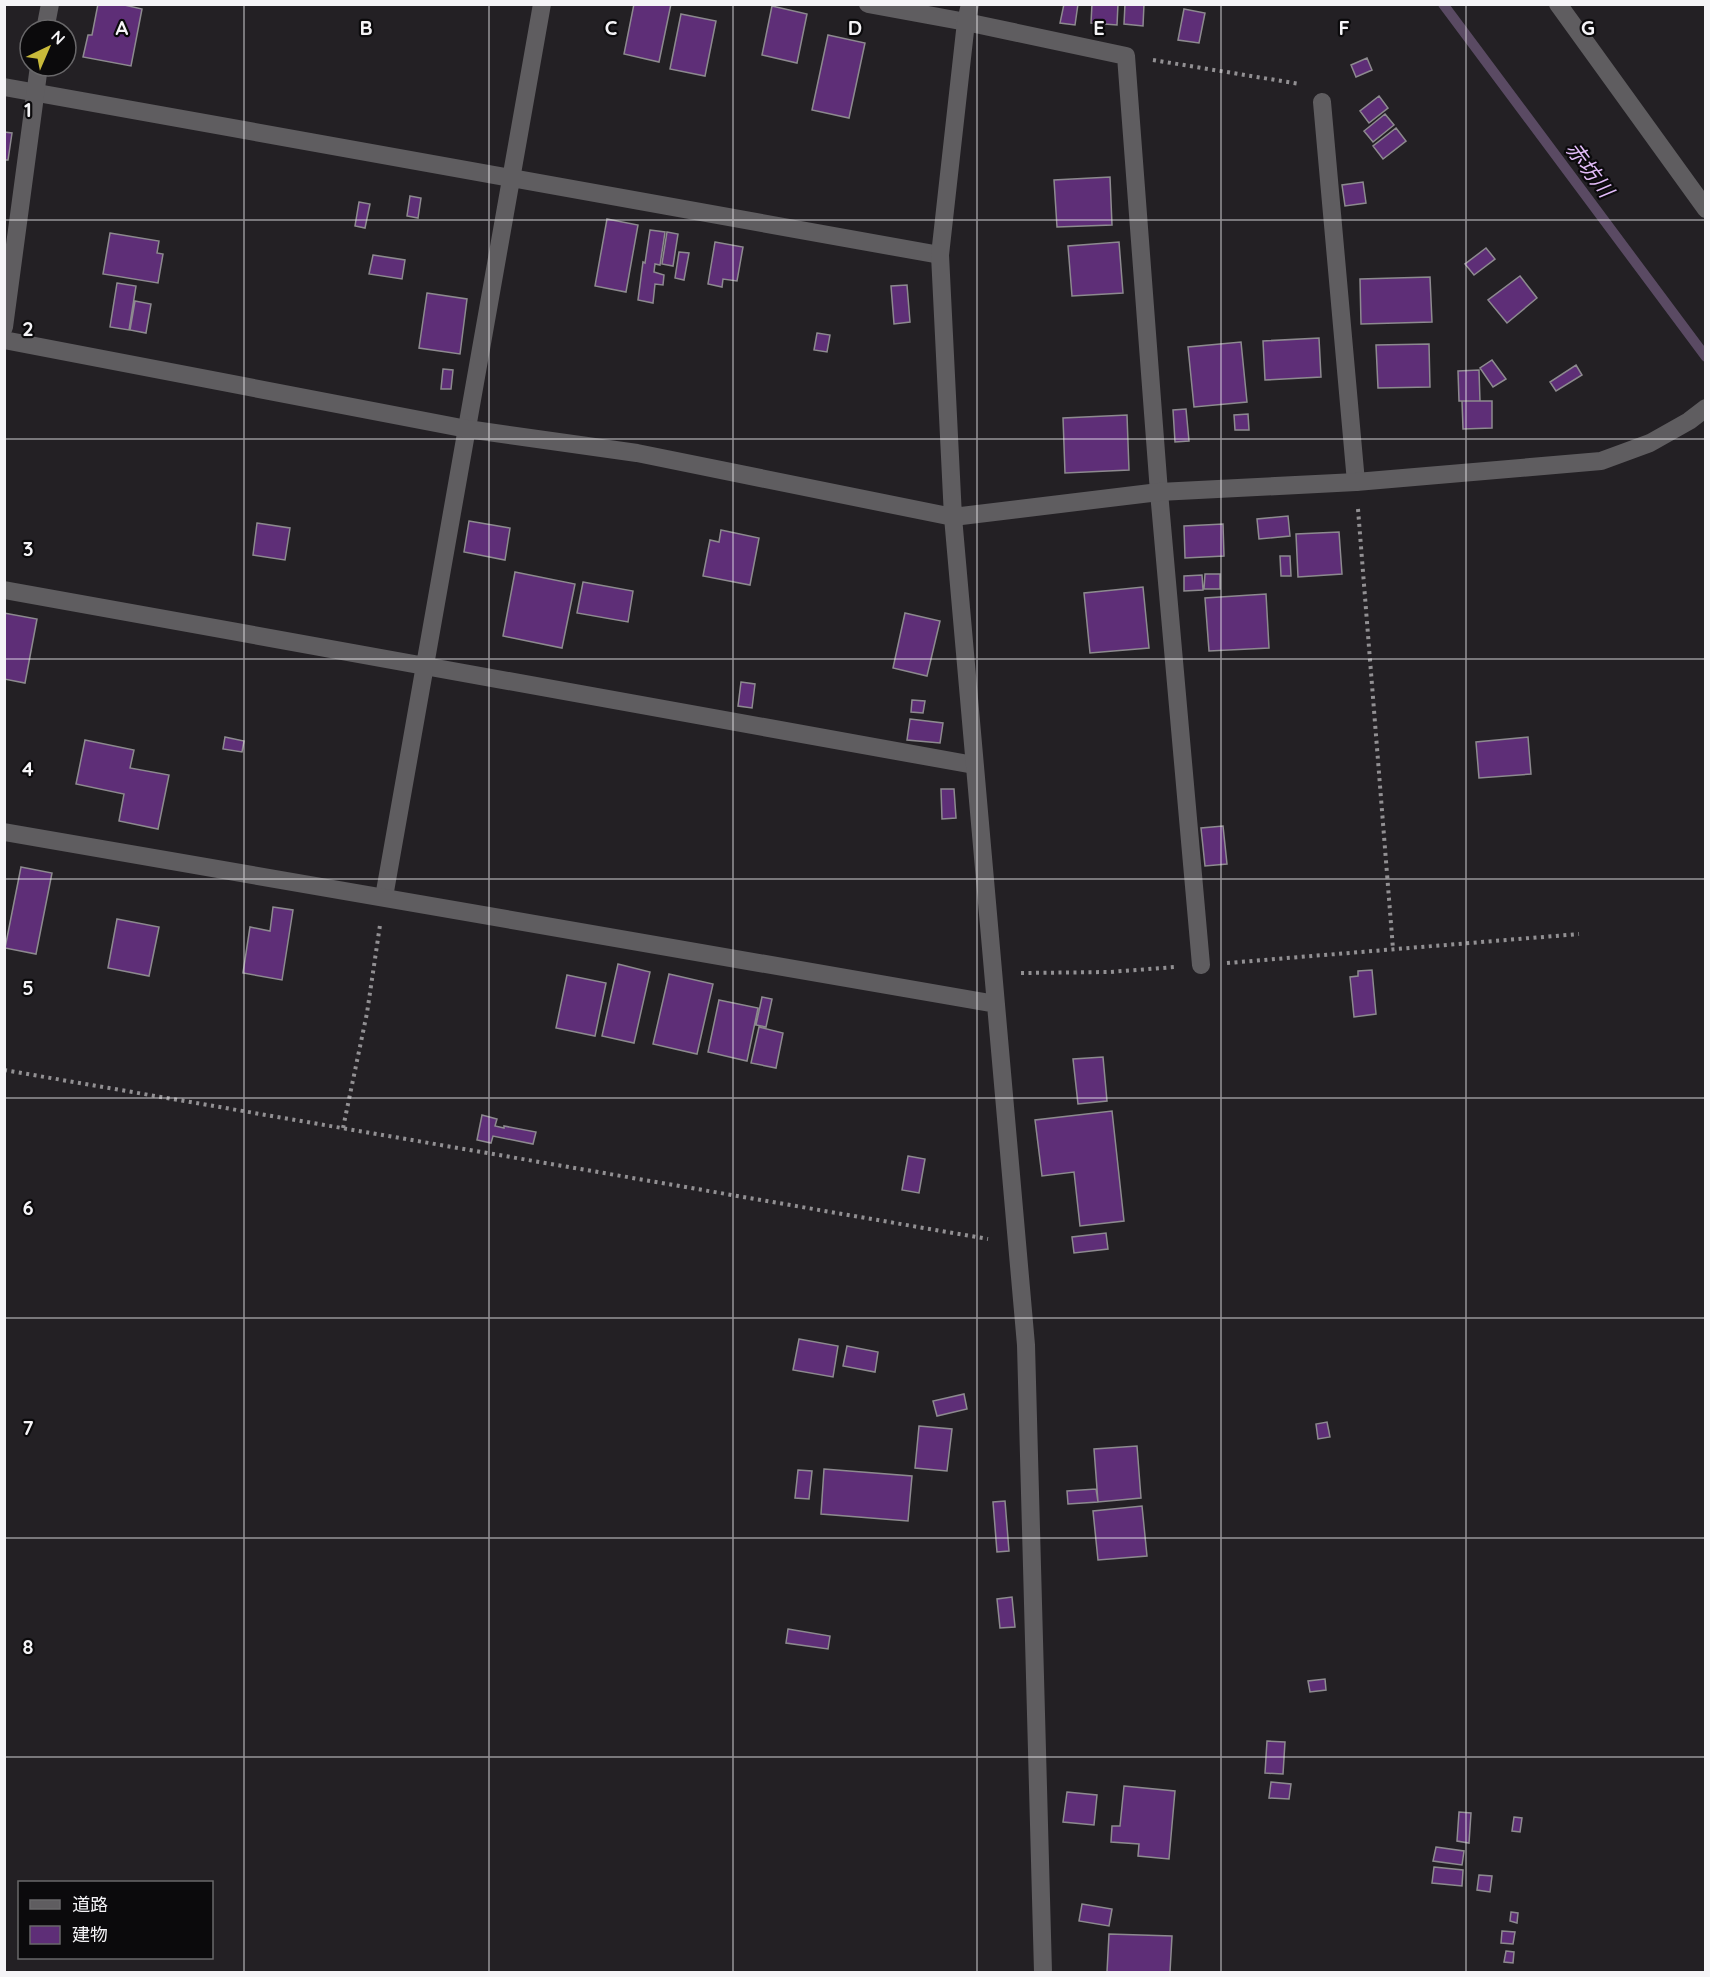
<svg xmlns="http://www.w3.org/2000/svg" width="1710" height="1977" viewBox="0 0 1710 1977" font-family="Quicksand,'Noto Sans JP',sans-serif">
<rect width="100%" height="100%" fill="#232024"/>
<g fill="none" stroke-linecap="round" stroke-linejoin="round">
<path stroke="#5a4a63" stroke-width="10" d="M1443,4L1706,357"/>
</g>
<path fill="#5e2e77" stroke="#8d8a8f" stroke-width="1.5" d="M98,4H120L142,9L131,66L83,57L88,35H92Z
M634,4H671L659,62L624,54Z
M1064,4H1078L1075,25L1060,23Z
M1092,4H1118L1117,25L1091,23Z
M1125,4H1144L1143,26L1124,24Z
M772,6L807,14L797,63L762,55Z
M1184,9L1205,13L1199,43L1178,40Z
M681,14L716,21L705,76L670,69Z
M828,35L865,43L849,118L812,110Z
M1367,58L1372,70L1356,77L1351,65Z
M1379,96L1388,108L1369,123L1360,111Z
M1385,114L1394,125L1373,142L1364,131Z
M1396,128L1406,141L1383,159L1373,146Z
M4,132L12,133L8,160H4Z
M1110,177L1112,225L1057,227L1054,180Z
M1363,182L1366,203L1345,206L1342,185Z
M410,196L421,198L418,218L407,216Z
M359,202L370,204L365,228L355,226Z
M607,219L638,225L626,292L595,286Z
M650,230L665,232L660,265L655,264L654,272L664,275L663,285L655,284L653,303L638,300L643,262L645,263Z
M667,232L678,234L673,266L662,264Z
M110,233L159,241L157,253L163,254L158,283L103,274Z
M715,242L743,247L737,281L723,279L722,287L708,284Z
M1119,242L1123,293L1072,296L1068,246Z
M1486,248L1495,259L1474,275L1465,264Z
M679,252L689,253L684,280L675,278Z
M373,255L405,260L402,279L369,274Z
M1520,276L1537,298L1507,323L1488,300Z
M1430,277L1432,322L1361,324L1360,279Z
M117,283L136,286L129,330L110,327Z
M907,285L910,322L894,324L891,286Z
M427,293L467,299L460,354L419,348Z
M135,301L151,304L146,333L130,330Z
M817,333L830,335L827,352L814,350Z
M1319,338L1321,377L1265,380L1263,341Z
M1241,342L1247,402L1194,407L1188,347Z
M1429,344L1430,387L1378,388L1376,345Z
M1492,360L1506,379L1493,387L1480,368Z
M1576,365L1582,375L1556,391L1550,382Z
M443,369L453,370L451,389H441Z
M1479,370L1480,401H1459L1458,371Z
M1462,401H1492V428L1463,429Z
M1186,409L1189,441L1175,442L1173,410Z
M1248,414L1249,430H1235L1234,415Z
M1127,415L1129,470L1065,473L1063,418Z
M1288,516L1290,536L1259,539L1257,519Z
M469,521L510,528L505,560L464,552Z
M257,523L290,528L285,560L253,555Z
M1223,524L1224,556L1185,558L1184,526Z
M721,530L759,538L750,585L703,576L710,540L719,542Z
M1339,532L1342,574L1298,577L1296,534Z
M1280,556H1290L1291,576H1281Z
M515,572L575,584L562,648L503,636Z
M1205,574H1220V589H1204Z
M1202,575L1203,590L1184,591V576Z
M583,582L633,591L628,622L577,613Z
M1143,587L1149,648L1090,653L1084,593Z
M1266,594L1269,648L1209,651L1205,598Z
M4,613L37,619L25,683L4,679Z
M905,613L940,621L927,676L893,668Z
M741,682L755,684L752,708L738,706Z
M912,700L925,701L923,713L911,712Z
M910,719L943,723L940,743L907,740Z
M225,737L244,741L242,752L223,749Z
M1528,737L1531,774L1479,778L1476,742Z
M85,740L134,750L130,768L169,775L158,829L119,821L124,794L76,784Z
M941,789H954L956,818L942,819Z
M1223,826L1227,864L1205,866L1201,828Z
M21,867L52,873L36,954L5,948Z
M273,907L293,910L282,980L243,973L250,927L270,931Z
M117,919L159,927L149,976L108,968Z
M618,964L650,972L634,1043L602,1036Z
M1372,970L1376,1014L1354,1017L1350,977L1358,976V971Z
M669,974L713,984L697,1054L653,1044Z
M567,975L606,983L595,1036L556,1028Z
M762,997L772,999L766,1027L756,1025Z
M719,1000L758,1008L747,1061L708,1052Z
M759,1027L783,1033L776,1068L751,1063Z
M1103,1057L1107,1101L1078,1104L1073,1059Z
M1112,1111L1124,1221L1080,1226L1074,1172L1042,1176L1035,1120Z
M482,1115L497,1119L495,1126L504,1128V1126L536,1132L533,1144L493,1136L491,1143L477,1140Z
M908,1156L925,1159L919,1193L902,1190Z
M1106,1233L1108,1249L1074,1253L1072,1237Z
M799,1339L838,1346L833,1377L793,1370Z
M847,1346L878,1352L875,1372L843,1366Z
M964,1394L967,1409L937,1416L933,1401Z
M1327,1422L1330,1437L1318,1439L1316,1424Z
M919,1426L952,1429L947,1471L915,1468Z
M1137,1446L1141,1498L1098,1502L1094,1449Z
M824,1469L912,1476L908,1521L821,1514Z
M798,1470L812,1471L809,1499L795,1498Z
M1096,1489L1098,1502L1068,1504L1067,1491Z
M1005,1501L1009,1551L997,1552L993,1502Z
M1142,1506L1147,1556L1098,1560L1093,1511Z
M1012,1597L1015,1627L1000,1628L997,1599Z
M788,1629L830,1636L828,1649L786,1643Z
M1325,1679L1326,1690L1310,1692L1308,1681Z
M1267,1741L1285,1742L1283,1774L1265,1773Z
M1271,1782L1291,1784L1289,1799L1269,1798Z
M1124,1786L1175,1791L1169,1859L1138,1856L1139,1844L1111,1842L1112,1826H1120Z
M1067,1792L1097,1795L1094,1825L1063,1822Z
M1459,1812L1471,1813L1469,1843L1457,1841Z
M1514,1817L1522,1818L1520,1832L1512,1831Z
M1436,1847L1464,1851L1462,1865L1433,1861Z
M1434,1867L1463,1870L1462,1886L1432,1883Z
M1479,1875L1492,1876L1490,1892L1477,1890Z
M1082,1904L1112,1909L1109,1926L1079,1921Z
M1511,1912L1518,1913L1517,1923L1510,1921Z
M1502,1931L1515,1932L1513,1944L1501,1943Z
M1109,1934L1172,1936L1170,1972H1107Z
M1506,1951L1514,1952L1513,1963L1504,1962Z"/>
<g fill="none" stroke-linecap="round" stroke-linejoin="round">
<path stroke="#929093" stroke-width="4" stroke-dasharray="3 4.5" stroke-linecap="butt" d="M1153,60L1300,84
M1358,509L1393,949
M1227,963L1579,934
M1021,973L1110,972L1175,967
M4,1070L988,1239
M343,1128L367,1013L380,925"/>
<path stroke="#5f5d60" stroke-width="18" d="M868,4L966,22L1126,56L1159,492L1201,965
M4,87L940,255
M1322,102L1356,482
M4,590L974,765
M384,897L542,4"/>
<path stroke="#5f5d60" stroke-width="18" d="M970,4L966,22L940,255L953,517L1026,1345L1043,1972
M1558,4L1706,209
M45,30L50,4
M4,327L39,66
M4,340L467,429L637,453L953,517L1159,492L1356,482L1601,461L1650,443L1689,421L1706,408
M4,832L996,1004"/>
</g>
<path fill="none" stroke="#f5f4f7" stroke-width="1.5" stroke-opacity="0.55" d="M244,4V1972M489,4V1972M733,4V1972M977,4V1972M1221,4V1972M1466,4V1972M4,220H1706M4,439H1706M4,659H1706M4,879H1706M4,1098H1706M4,1318H1706M4,1538H1706M4,1757H1706"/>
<g text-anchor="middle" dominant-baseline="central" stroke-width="4.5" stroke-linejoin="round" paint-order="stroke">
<g font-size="21" font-style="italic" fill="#e3bdfa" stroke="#0b0a0c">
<text transform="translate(1590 169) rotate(53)">赤坊川</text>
</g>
</g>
<g font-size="20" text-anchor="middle" font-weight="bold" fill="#f5f4f7" stroke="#0b0a0c" stroke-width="4.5" stroke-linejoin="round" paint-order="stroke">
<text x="122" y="35">A</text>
<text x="366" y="35">B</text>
<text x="611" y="35">C</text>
<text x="855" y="35">D</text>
<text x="1099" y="35">E</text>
<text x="1344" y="35">F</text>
<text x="1588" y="35">G</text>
<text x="28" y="117">1</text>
<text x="28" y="336">2</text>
<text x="28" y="556">3</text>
<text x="28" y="776">4</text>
<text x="28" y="995">5</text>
<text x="28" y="1215">6</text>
<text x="28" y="1435">7</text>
<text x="28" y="1654">8</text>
</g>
<rect width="1710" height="1977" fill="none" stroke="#f5f4f7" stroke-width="12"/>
<rect x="18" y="1881" width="195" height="78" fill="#0b0a0c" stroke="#69686a" stroke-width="1.5"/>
<rect x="30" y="1900" width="30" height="9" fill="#5f5d60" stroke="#69686a" stroke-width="1.5"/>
<text x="72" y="1911" font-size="18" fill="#f5f4f7">道路</text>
<rect x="30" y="1926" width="30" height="18" fill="#5e2e77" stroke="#69686a" stroke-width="1.5"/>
<text x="72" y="1941" font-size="18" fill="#f5f4f7">建物</text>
<g transform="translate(48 48) rotate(44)"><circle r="28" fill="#0b0a0c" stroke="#69686a" stroke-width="1.5"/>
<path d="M0-4.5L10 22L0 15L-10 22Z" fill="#c9ba3a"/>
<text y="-9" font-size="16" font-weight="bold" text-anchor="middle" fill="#f5f4f7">N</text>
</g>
</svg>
